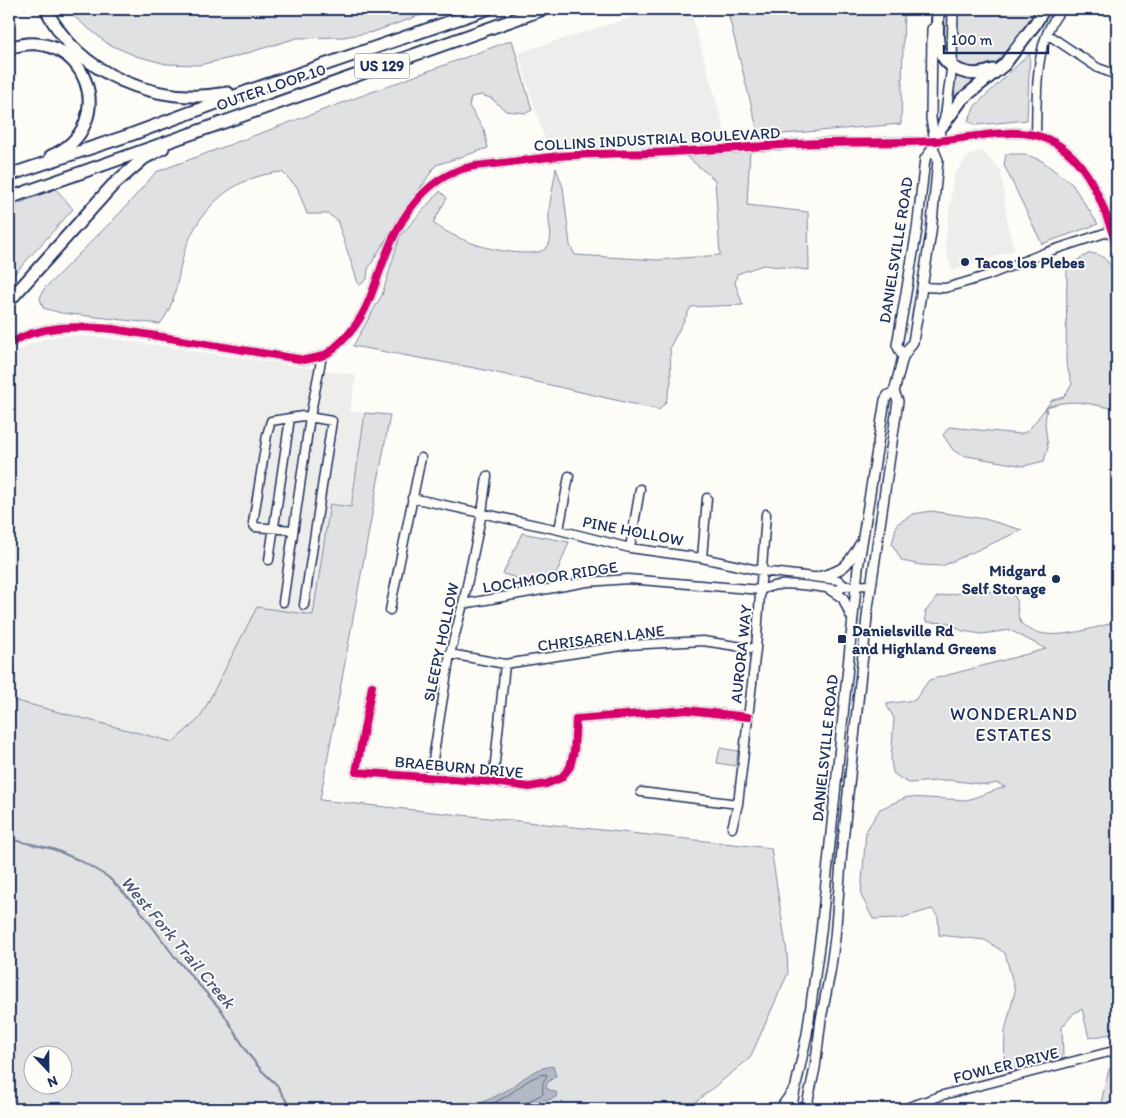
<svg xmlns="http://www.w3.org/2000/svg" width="1126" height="1118" viewBox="0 0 1126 1118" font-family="Itim,sans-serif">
<rect width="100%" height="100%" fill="#fdfcf7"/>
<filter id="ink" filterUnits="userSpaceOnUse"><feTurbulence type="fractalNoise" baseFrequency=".02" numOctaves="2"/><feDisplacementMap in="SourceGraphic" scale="10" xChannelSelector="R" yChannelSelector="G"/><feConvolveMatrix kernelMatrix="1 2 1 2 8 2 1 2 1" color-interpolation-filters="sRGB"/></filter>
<g filter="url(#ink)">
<path fill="#edeeec" d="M658,9H690L728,142L548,151L518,53Z
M982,151L1001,170L1008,227L1015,250L952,271L945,246L954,175L969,155Z
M73,335L109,338L356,375L350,411L365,413L350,507L330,504L313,616L257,607L200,718L173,743L9,699V356L35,342L52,337Z"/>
<path fill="#e0e1e3" stroke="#7e88a0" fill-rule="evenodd" d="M68,9H438L373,32L343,37L297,38L231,58L199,65L166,64L136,56L108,44L73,16Z
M727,9H904L901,124L759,136Z
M957,9H1040L1002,61L986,71L955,65Z
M947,13H949L948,54L944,52L942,23Z
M512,40L532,110L526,113L506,111L491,98L481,95L471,97L469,106L484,130L488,148L436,165L393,228L368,269L367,279L359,286L337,220L328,214H307L297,187L282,172C231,176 195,211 182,260C177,282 175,306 160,324L61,313L43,308L40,298L44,289L121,212L156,172Z
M1030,53L1027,120L976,125L968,121L975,106Z
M954,74L981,76L955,102Z
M750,150L747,205L808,212L809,270L763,265L737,274L735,283L743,305L691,307L670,347L671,382L666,402L659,410L480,369L353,346L382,295L400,236L440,191L447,198L433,223C446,233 465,241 481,246C494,250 539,259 547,247C553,240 550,229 549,221C548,204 554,185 556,168L563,187L570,245L575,255L658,260L720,255L715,180L686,156Z
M1006,154H1025L1042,161L1072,184L1098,224L1042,244L1004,165Z
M56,189L73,209L9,280V207Z
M1090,253C1108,255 1111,266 1117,281V409C1091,405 1075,397 1047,407L1045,424L1048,448L1044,461L1024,466L961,455L953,450L943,435L949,427L1020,434L1028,431L1052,400L1064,397L1072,384L1066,363L1067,266Z
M365,413L390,415L320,800L771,848L787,953L788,973L750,1058L687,1109H18L17,1104L9,1095V699L173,742L200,718L257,607L313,615L330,504L351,507ZM32,1056H62V1086H32Z
M931,511L985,519L1022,530L942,566L921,565L902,561L892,544L897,524L913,514Z
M522,533L569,542L551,588L503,574Z
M970,591L1006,592L1015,596C1019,605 1016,619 1023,625C1046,645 1091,628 1117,622V1033L1089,1038L1082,1009L1074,1013L1062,1027L1063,1056L1056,1062L1012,1071L1004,1068L1005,1031L1015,991L1005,953L985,940L939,935L938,917L932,909L901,918L873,919L861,895L866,831L880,809L907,797L967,800L1005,787L997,783L988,785L949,780L909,783L901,779L893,773L891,760L894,718L886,704L915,700L929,680L1046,649L1010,630L982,634L962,631L950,623L926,622L925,612L937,597Z
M720,748L738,751L736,766L717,763Z
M1117,1065V1109H1048L1062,1105L1100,1107L1109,1069Z"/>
<path fill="#b3b8c5" stroke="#76819c" d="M553,1066L556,1076L547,1083L546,1088L557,1093L556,1097L549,1100H541L524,1109H463C476,1105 489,1100 500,1094C519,1085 530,1068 553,1066Z"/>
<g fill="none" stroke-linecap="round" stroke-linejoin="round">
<path stroke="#586687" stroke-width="1" d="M479,1109C488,1105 497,1102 505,1097C517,1090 531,1075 546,1074L547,1076C541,1083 543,1086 543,1094L525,1103L523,1109"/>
<path stroke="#76819c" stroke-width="2" d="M9,839L53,849L81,861L108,877L137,906L174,956L222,1011L249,1055L262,1071L277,1085L291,1109"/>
<defs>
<path id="minor" d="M1047,34L1098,68L1117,75
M1036,135C1037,103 1035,66 1046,36C1049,26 1056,17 1061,9
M923,287L945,288L963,283L989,275L1044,253L1117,229
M9,344C40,324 78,326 113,329L305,360C311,358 318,358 324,355C332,352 337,345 343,340C368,315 373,288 385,257C397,225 418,189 450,174C467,165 484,165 502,163C527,160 551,156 576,155C600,153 625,154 649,153C707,151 764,145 821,143C859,142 897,143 935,141C969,139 1014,125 1047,139C1089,157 1104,207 1117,247
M412,498L559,530L630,548L702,558L762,571L838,580L845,586
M293,530L255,527L253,523L267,435L271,421L303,416L332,421L304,605
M559,530L569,476
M630,548L640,489
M702,558L707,498
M269,560L290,418
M283,602L310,417L322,356
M463,604L587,582L628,579L761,590C783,579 815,587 839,590L845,586L871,585
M390,610L421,458
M450,654L505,664L628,645L703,641L756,649
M372,686L356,772L493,782L529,787L546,784L561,778L570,767L574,751L576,719L687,710L748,717
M430,778L450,654L463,604L482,513L487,476
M493,782L505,664
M641,792L738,804
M732,828L738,804L756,649L766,514
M903,1109L943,1095L1117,1050"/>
<path id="major" d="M932,29L931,119L935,141
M903,357L897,345L917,230L925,159L933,148L943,125L946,112L952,66L953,9
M818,577C845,570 846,567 860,544
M829,589L843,598L851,616
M780,1109L793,1091
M791,1109L807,1034L821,932L858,568L885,400L888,395L894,392L903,357L913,342L931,233L938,160L933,148
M806,1109L815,1068L821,1019L830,973L835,938L842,850L868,608L898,401L894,392"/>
<path id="highway" d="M46,9C79,76 157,106 228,93
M938,9C938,21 936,36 939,48C946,71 972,79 993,70
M9,48C84,22 123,125 51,156
M943,125L962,99L1004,65L1035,24L1044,9
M9,175L130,135L257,88L487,9
M9,198L544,9
M9,301L112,186L143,159L163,148"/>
</defs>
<use href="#minor" stroke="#1b2f5e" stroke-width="11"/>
<use href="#major" stroke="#1b2f5e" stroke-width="12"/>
<use href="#highway" stroke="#1b2f5e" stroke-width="15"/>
<use href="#minor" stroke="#fdfcf7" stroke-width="8"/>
<use href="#major" stroke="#fdfcf7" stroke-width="9"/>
<use href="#highway" stroke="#fdfcf7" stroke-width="11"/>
<defs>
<path id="cycleway" d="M9,344C40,324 78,326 113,329L305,360C311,358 318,358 324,355C332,352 337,345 343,340C368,315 373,288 385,257C397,225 418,189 450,174C467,165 484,165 502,163C527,160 551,156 576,155C600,153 625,154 649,153C707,151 764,145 821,143C859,142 897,143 935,141C969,139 1014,125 1047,139C1089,157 1104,207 1117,247
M372,686L356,772L493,782L529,787L546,784L561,778L570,767L574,751L576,719L687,710L748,717"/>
</defs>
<use href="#cycleway" stroke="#fdfcf7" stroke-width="11"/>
<use href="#cycleway" stroke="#d6006c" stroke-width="8"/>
</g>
</g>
<g fill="#1b2f5e" stroke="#fdfcf7" stroke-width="2">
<circle cx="965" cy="262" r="5"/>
<circle cx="1056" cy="579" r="5"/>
<rect x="837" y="634" width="10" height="10" rx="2.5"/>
</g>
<g text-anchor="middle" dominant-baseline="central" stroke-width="4" stroke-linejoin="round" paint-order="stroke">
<rect fill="#fdfcf7" stroke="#5f6c8c" stroke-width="1" x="354.5" y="53.5" width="55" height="25" rx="4"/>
<g font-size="15" font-weight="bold" fill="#1b2f5e">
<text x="382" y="66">US 129</text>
</g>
<g font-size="16" fill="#1b2f5e" stroke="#fdfcf7">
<text transform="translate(271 87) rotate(-19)">OUTER LOOP 10</text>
<text transform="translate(657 139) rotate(-3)">COLLINS INDUSTRIAL BOULEVARD</text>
<text transform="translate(896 250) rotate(-81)">DANIELSVILLE ROAD</text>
<text transform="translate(633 531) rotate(11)">PINE HOLLOW</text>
<text transform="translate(550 577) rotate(-9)">LOCHMOOR RIDGE</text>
<text transform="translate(601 638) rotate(-7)">CHRISAREN LANE</text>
<text transform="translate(441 642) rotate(-78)">SLEEPY HOLLOW</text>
<text transform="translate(741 654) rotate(-84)">AURORA WAY</text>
<text transform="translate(825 748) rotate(-84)">DANIELSVILLE ROAD</text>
<text transform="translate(459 767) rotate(5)">BRAEBURN DRIVE</text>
<text transform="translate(1006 1065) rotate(-14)">FOWLER DRIVE</text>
</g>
<g font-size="16" font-weight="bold" fill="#1b2f5e" stroke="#fdfcf7" text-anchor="start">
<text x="975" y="262">Tacos los Plebes</text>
<text x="1046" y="570" text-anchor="end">Midgard<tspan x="1046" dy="18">Self Storage</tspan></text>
<text x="852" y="630">Danielsville Rd<tspan x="852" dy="18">and Highland Greens</tspan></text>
</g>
<g font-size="18" letter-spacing="1" fill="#1b2f5e" stroke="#fdfcf7">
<text x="1014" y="714">WONDERLAND<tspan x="1014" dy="21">ESTATES</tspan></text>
</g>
<g font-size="18" font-style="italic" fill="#49587d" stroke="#fdfcf7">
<text transform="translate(178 942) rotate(50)">West Fork Trail Creek</text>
</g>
</g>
<rect width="1126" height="1118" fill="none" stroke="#fdfcf7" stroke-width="30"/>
<rect x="15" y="15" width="1096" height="1088" fill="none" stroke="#1b2f5e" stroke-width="2" filter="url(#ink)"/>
<g transform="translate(48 1070) rotate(158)"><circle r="24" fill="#fdfcf7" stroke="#a3aaba"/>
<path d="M0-4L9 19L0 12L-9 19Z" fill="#1b2f5e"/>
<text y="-8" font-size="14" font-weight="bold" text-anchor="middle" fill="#1b2f5e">N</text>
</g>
<path d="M944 45v8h104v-8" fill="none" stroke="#1b2f5e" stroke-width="2.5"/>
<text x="951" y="45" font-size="15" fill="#1b2f5e" stroke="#fdfcf7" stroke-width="4" paint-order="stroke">100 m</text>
</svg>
